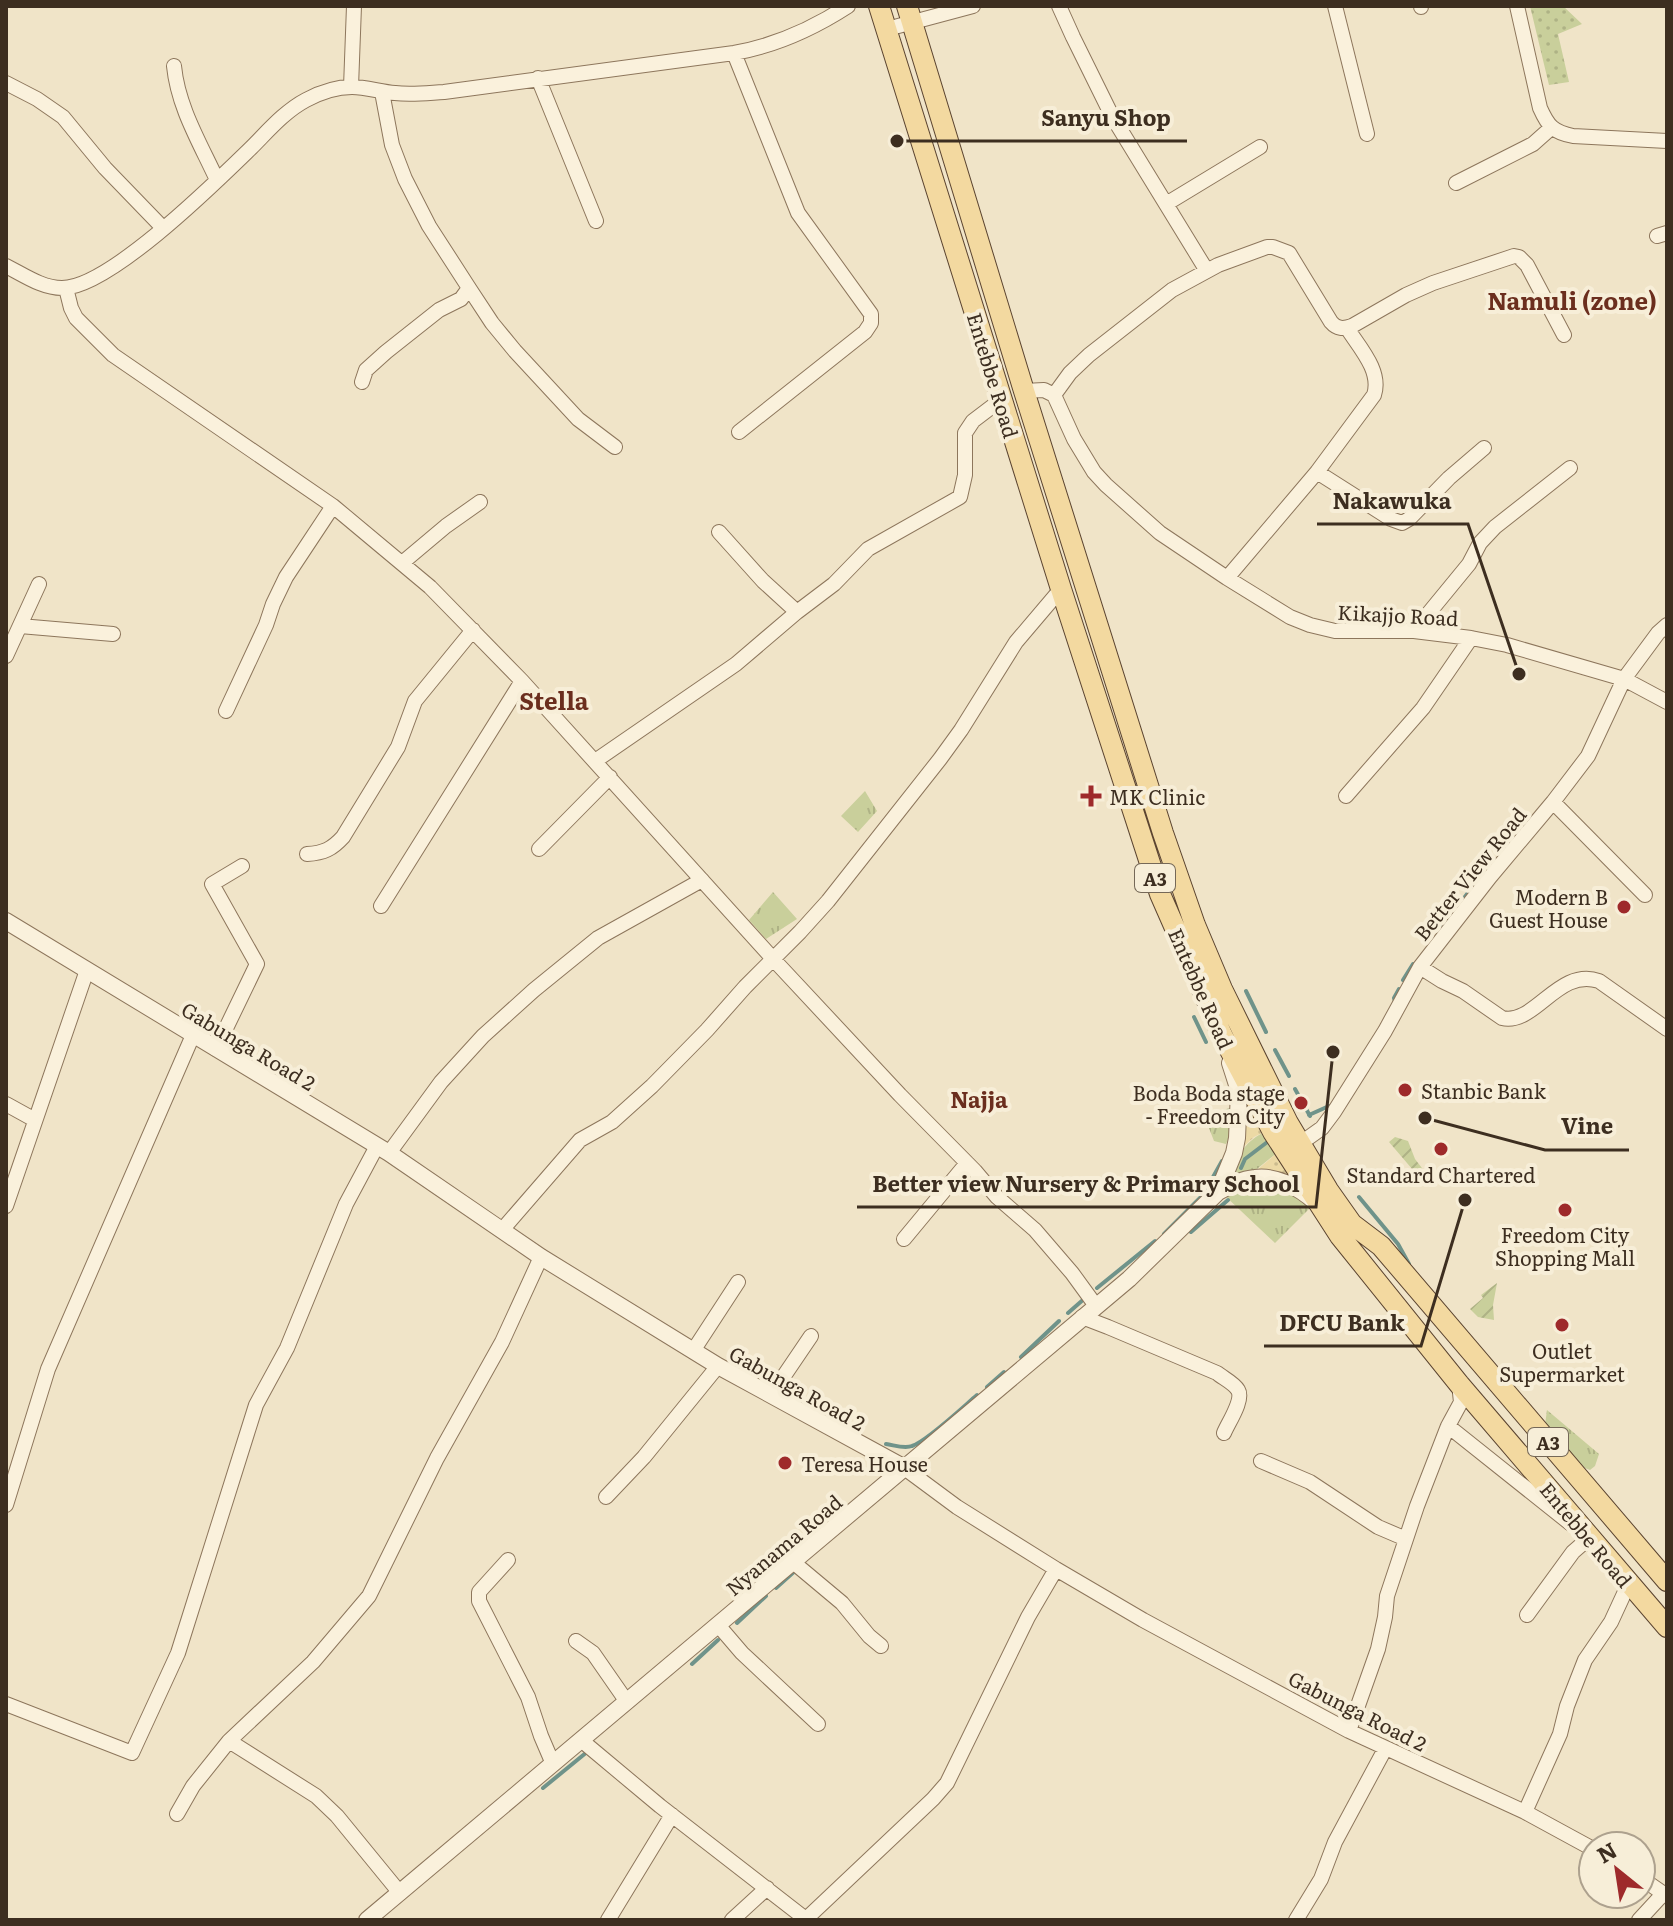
<svg xmlns="http://www.w3.org/2000/svg" width="1673" height="1926" viewBox="0 0 1673 1926" font-family="Literata,serif">
<defs>
<pattern id="grass-tufts" width="24" height="20" patternUnits="userSpaceOnUse" patternTransform="scale(2)"><rect width="24" height="20" fill="#c9cf9b"/><path d="M3 7l-1-3M5 7V3M7 7l1-3M15 17l-1-3M17 17v-4M19 17l1-3" fill="none" stroke="#aeb285"/></pattern>
<pattern id="sand-dots" width="8" height="8" patternUnits="userSpaceOnUse" patternTransform="scale(2)"><rect width="8" height="8" fill="#ecd9a5"/><path d="M2 2h.1M6 6h.1" fill="none" stroke="#cbbb8e" stroke-width="1.8" stroke-linecap="round"/></pattern>
<pattern id="park-dots" width="8" height="8" patternUnits="userSpaceOnUse" patternTransform="scale(2)"><rect width="8" height="8" fill="#c9cf9b"/><path d="M2 2h.1M6 6h.1" fill="none" stroke="#aeb285" stroke-width="1.8" stroke-linecap="round"/></pattern>
<pattern id="garden-furrows" width="10" height="10" patternUnits="userSpaceOnUse" patternTransform="scale(2)"><rect width="10" height="10" fill="#c9cf9b"/><path d="M-1 1l2-2M0 10L10 0M9 11l2-2" fill="none" stroke="#aeb285"/></pattern>
</defs>
<rect width="100%" height="100%" fill="#f0e4c8"/>
<path fill="url(#grass-tufts)" d="M865,791L877,811L858,832L841,816Z
M773,892L797,919L766,939L749,920Z
M1232,1108L1231,1132L1226,1144L1214,1141L1207,1123C1211,1113 1223,1109 1232,1108Z
M1266,1131L1278,1152L1252,1173H1233C1241,1150 1244,1143 1266,1131Z
M1257,1185L1288,1192L1311,1207L1275,1243L1223,1194L1243,1187Z
M1547,1410L1599,1454L1595,1466L1590,1470L1585,1468L1545,1425Z"/>
<path fill="url(#sand-dots)" d="M1245,1086L1266,1131L1254,1137L1241,1149Z
M1278,1152L1296,1180L1257,1170Z"/>
<path fill="url(#park-dots)" d="M1530,6H1563L1582,24L1558,34L1569,82L1549,85Z"/>
<path fill="url(#garden-furrows)" d="M1395,1137L1408,1141L1415,1159L1425,1172L1419,1177L1389,1142Z
M1497,1283L1493,1305L1494,1320L1478,1317L1470,1309L1483,1298L1481,1295Z"/>
<g fill="none" stroke-linecap="round" stroke-linejoin="round">
<path stroke="#6f938a" stroke-width="4" d="M1442,927L1477,881
M1403,980L1413,964
M1246,991L1266,1032
M1395,1002L1394,998L1399,989
M1194,1017L1206,1042
M1275,1050L1289,1076
M1295,1089L1310,1116
M1309,1115L1329,1106
M1241,1168L1245,1159L1270,1140
M1359,1197L1398,1244L1409,1264
M1188,1229L1191,1232L1228,1200
M1164,1234L1203,1195L1222,1161
M1097,1288L1155,1241
M1068,1313L1084,1299
M1021,1357L1059,1321
M987,1387L1004,1372
M886,1444C894,1445 904,1449 912,1446C927,1441 963,1407 977,1395
M776,1588L796,1570
M737,1623L766,1596
M692,1664L718,1640
M543,1788L587,1752"/>
<defs>
<path id="minor" d="M1059,6L1073,37L1112,116L1207,271
M1335,6L1367,134
M1421,6V7
M1517,6L1540,108C1548,126 1553,132 1573,136L1667,141
M887,29L973,6
M734,53L798,213L871,314V323L865,332L739,432
M174,66C178,107 200,143 217,180
M538,78L596,221
M6,83L37,99L63,117L105,168L163,228
M351,87L354,6
M382,92L392,145L405,179L429,226L469,288L492,323L515,351L578,419L615,447
M1456,183L1533,144L1551,128
M1166,204L1260,147
M1657,236L1667,233
M6,266C24,275 42,288 62,288C109,288 216,182 251,148C268,131 285,111 306,100C319,93 337,87 352,87C366,87 381,92 395,93C411,95 427,93 444,92L734,53C774,46 814,28 848,6
M66,288L71,308L76,318L113,355L333,506L430,587L522,681L774,960L900,1095L975,1171L997,1197L1035,1230L1072,1273L1096,1306
M362,382L366,370L386,352L439,310L461,299L469,288
M1024,391L1044,390L1054,395L1074,439L1094,472L1106,485L1160,533L1227,578L1290,617L1310,625L1335,631H1414L1471,638L1507,645L1624,679L1667,702
M1054,395L1070,373L1089,355L1172,290L1218,265L1267,247H1273L1289,253L1331,322C1337,329 1343,329 1352,326L1406,295L1433,283L1514,256L1519,257L1527,265L1564,335
M1317,472L1391,519L1402,523L1409,519L1449,478L1484,448
M719,532L763,581L797,612
M402,563L446,526L480,502
M1227,578L1317,472L1374,395C1382,371 1359,347 1347,328
M20,626L113,634
M1414,631L1469,564L1480,543L1495,527L1570,468
M6,656L39,584
M226,711L266,625L273,604L286,577L333,506
M595,761L736,664L797,612L834,584L868,549L960,497L965,475V433L973,421L1002,399
M1346,796L1423,708L1471,638
M1553,802L1645,895
M539,849L610,777
M307,854C324,853 332,849 343,837L398,747L415,701L473,630
M381,906L522,681
M1420,967L1442,981L1463,991L1502,1018C1535,1026 1558,967 1599,981L1667,1029
M216,1049L257,964L212,884L242,866
M6,1104L35,1120
M1301,1143L1322,1128L1334,1112L1385,1031L1420,967L1490,877L1553,802L1588,756L1624,679L1658,633L1667,625
M389,1153L441,1082L483,1036L534,990L598,938L702,880
M6,1206L87,970
M502,1230L580,1140L612,1122L652,1086L707,1030L745,987L800,932L828,901L940,759L961,730L1016,642L1061,589
M904,1239L967,1163
M1082,1317L1108,1327L1217,1373C1223,1378 1234,1383 1238,1390C1244,1400 1228,1423 1224,1433
M693,1351L738,1282
M771,1395L811,1336
M1448,1426L1571,1524
M1261,1461L1310,1482L1378,1527L1406,1539
M903,1467L957,1507L1056,1569L1143,1620L1349,1731L1525,1812L1593,1849
M606,1497L644,1457L718,1366
M6,1505L48,1369L193,1035
M508,1560L479,1592V1601L528,1697L541,1736L553,1764
M793,1562L842,1603L869,1636L881,1646
M1527,1615L1573,1552L1589,1538
M718,1625L742,1653L818,1724
M576,1641L593,1653L627,1702
M6,1704L132,1753L178,1653L256,1405L287,1348L346,1204L377,1146
M1349,1731L1378,1649L1385,1617L1387,1596L1417,1506L1448,1426L1461,1402L1459,1384
M581,1740L660,1806L807,1920
M229,1741L316,1796L337,1816L400,1893
M1525,1812L1560,1734L1567,1706L1585,1660L1611,1622L1629,1583
M177,1814L193,1786L229,1741L313,1662L369,1596L437,1458L502,1342L541,1257
M1641,1878L1667,1896
M806,1919L933,1799L947,1783L1028,1617L1056,1569
M608,1920L672,1815
M732,1920L767,1888
M1296,1920L1321,1879L1335,1842L1385,1749
M1639,1920L1663,1894"/>
<path id="tertiary" d="M6,921L389,1153L541,1257L718,1366L903,1467
M1218,1192C1229,1186 1242,1179 1255,1178C1276,1175 1300,1188 1315,1202
M367,1920L1129,1279L1218,1192L1234,1153L1237,1138L1239,1091L1230,1063"/>
<path id="primary" d="M879,6L1061,589L1160,894L1222,1035L1273,1132L1340,1236L1459,1384L1667,1627
M907,6L1024,391L1163,833L1195,925L1222,989L1288,1123L1328,1190L1352,1224L1381,1246L1667,1581"/>
</defs>
<use href="#minor" stroke="#8d765c" stroke-width="16"/>
<use href="#tertiary" stroke="#8d765c" stroke-width="18"/>
<use href="#primary" stroke="#5b4430" stroke-width="22"/>
<use href="#minor" stroke="#faf1dc" stroke-width="14"/>
<use href="#tertiary" stroke="#faf1dc" stroke-width="16"/>
<use href="#primary" stroke="#f3d9a0" stroke-width="20"/>
</g>
<g fill="#9e2a2b" stroke="#f7eed8" stroke-width="3">
<path d="M1087 784h8v8h8v8h-8v8h-8v-8h-8v-8h8z"/>
<circle cx="1624" cy="907" r="8"/>
<circle cx="1405" cy="1090" r="8"/>
<circle cx="1301" cy="1103" r="8"/>
<circle cx="1441" cy="1149" r="8"/>
<circle cx="1565" cy="1210" r="8"/>
<circle cx="1562" cy="1325" r="8"/>
<circle cx="785" cy="1463" r="8"/>
</g>
<g text-anchor="middle" dominant-baseline="central" stroke-width="8" stroke-linejoin="round" paint-order="stroke">
<g fill="#f7eed8" stroke="#756857" stroke-width="2">
<rect x="1135" y="864" width="40" height="28" rx="6"/>
<rect x="1528" y="1428" width="40" height="28" rx="6"/>
</g>
<g font-size="18" font-weight="bold" fill="#3d2e20">
<text x="1155" y="878">A3</text>
<text x="1548" y="1442">A3</text>
</g>
<g font-size="20" fill="#3d2e20" stroke="#f7eed8">
<text transform="translate(994 375) rotate(73)">Entebbe Road</text>
<text transform="translate(1398 614) rotate(3)">Kikajjo Road</text>
<text transform="translate(1469 873) rotate(-51)">Better View Road</text>
<text transform="translate(1202 988) rotate(66)">Entebbe Road</text>
<text transform="translate(249 1045) rotate(31)">Gabunga Road 2</text>
<text transform="translate(798 1387) rotate(29)">Gabunga Road 2</text>
<text transform="translate(1587 1534) rotate(50)">Entebbe Road</text>
<text transform="translate(783 1544) rotate(-40)">Nyanama Road</text>
<text transform="translate(1358 1710) rotate(27)">Gabunga Road 2</text>
</g>
<g font-size="20" fill="#3d2e20" stroke="#f7eed8" text-anchor="start">
<text x="1109" y="796">MK Clinic</text>
<text x="1608" y="896" text-anchor="end">Modern B<tspan x="1608" dy="23">Guest House</tspan></text>
<text x="1421" y="1090">Stanbic Bank</text>
<text x="1285" y="1092" text-anchor="end">Boda Boda stage<tspan x="1285" dy="23">- Freedom City</tspan></text>
<text x="1441" y="1174" text-anchor="middle">Standard Chartered</text>
<text x="1565" y="1234" text-anchor="middle">Freedom City<tspan x="1565" dy="23">Shopping Mall</tspan></text>
<text x="1562" y="1350" text-anchor="middle">Outlet<tspan x="1562" dy="23">Supermarket</tspan></text>
<text x="801" y="1463">Teresa House</text>
</g>
<g font-size="22" font-weight="bold" fill="#6b2e1e" stroke="#f7eed8">
<text x="979" y="1098">Najja</text>
</g>
<g font-size="24" font-weight="bold" fill="#6b2e1e" stroke="#f7eed8">
<text x="1572" y="299">Namuli (zone)</text>
<text x="554" y="699">Stella</text>
</g>
</g>
<path fill="none" stroke="#3d2e20" stroke-width="3" d="M897 141L1026 141H1187M1519 674L1468 524H1317M1425 1118L1545 1150H1629M1333 1052L1316 1207H857M1465 1200L1421 1346H1264"/>
<g fill="#3d2e20" stroke="#f7eed8" stroke-width="3">
<circle cx="897" cy="141" r="8"/>
<circle cx="1519" cy="674" r="8"/>
<circle cx="1425" cy="1118" r="8"/>
<circle cx="1333" cy="1052" r="8"/>
<circle cx="1465" cy="1200" r="8"/>
</g>
<g font-size="22" text-anchor="middle" font-weight="bold" fill="#3d2e20" stroke="#f7eed8" stroke-width="8" stroke-linejoin="round" paint-order="stroke">
<text x="1106" y="126">Sanyu Shop</text>
<text x="1392" y="509">Nakawuka</text>
<text x="1587" y="1134">Vine</text>
<text x="1086" y="1192">Better view Nursery &amp; Primary School</text>
<text x="1342" y="1331">DFCU Bank</text>
</g>
<rect width="1673" height="1926" fill="none" stroke="#3d2e20" stroke-width="16"/>
<g transform="translate(1617 1870) rotate(330)"><circle r="38" fill="#f7eed8" stroke="#ada18e" stroke-width="2"/>
<path d="M0-6L14 30L0 20L-14 30Z" fill="#9e2a2b"/>
<text y="-12" font-size="22" font-weight="bold" text-anchor="middle" fill="#3d2e20">N</text>
</g>
</svg>
